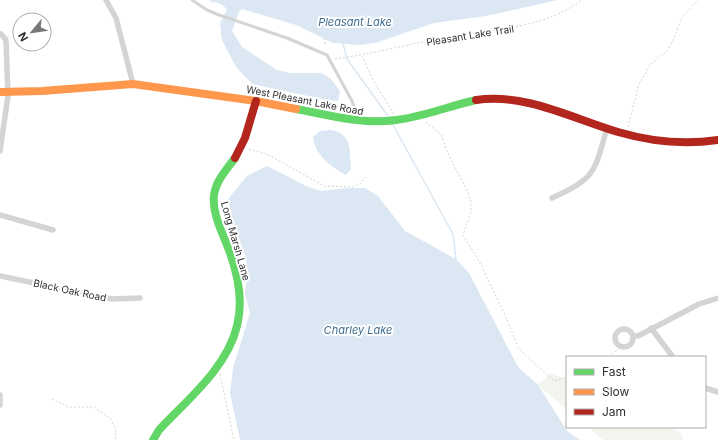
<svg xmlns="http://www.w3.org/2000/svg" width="718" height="440" viewBox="0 0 718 440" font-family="Inter,sans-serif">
<rect width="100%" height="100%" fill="#fff"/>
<path fill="#f1f5ed" d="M551,373L567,380V410L538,385Z
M588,427H669L680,432L683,440H603Z"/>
<path fill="#dbe7f2" d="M208,0H558L486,16L434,23L375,43L359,45L333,43L296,25L242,9L239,12L232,31L242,47L277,70L291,73H322L331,79L340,91L338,101L327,100L252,84L236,67L222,40L220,24L227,9L221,4Z
M331,130C353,134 349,151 351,169L346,175C331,167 315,155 313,137L320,131Z
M267,166L308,187L321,191L347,188H365L378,196L405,231L456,259L469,273L518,367L538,385L567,431L580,440H240L230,393L233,368L250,313L245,294L247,272L246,256L234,227L228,199L247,176Z"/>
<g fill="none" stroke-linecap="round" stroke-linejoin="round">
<path stroke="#dbe7f2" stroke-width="1.5" d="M343,44L347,59L388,116
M393,125L453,234L456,259"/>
<path stroke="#d4d4d4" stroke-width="1" stroke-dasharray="2 2" stroke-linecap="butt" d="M212,3L213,0
M325,38V45
M362,56L374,82L394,114
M335,59C371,54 406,45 442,38C490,29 541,30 582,0
M426,122L441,134L448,154L468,192L471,203V212L463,235L479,261L505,315L519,349L554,381L567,377
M628,127L639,84L651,64L668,50L675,36L681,19L698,0
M249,149L267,154L324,186L352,187L360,184L365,177
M609,357L622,346
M220,374L234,440
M52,399L69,407H94L111,419L116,431L115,440"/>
<path stroke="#d4d4d4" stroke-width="3" d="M192,0L207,10L219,15L287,38L327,55L352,101L358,119"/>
<path stroke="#d4d4d4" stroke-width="5.5" d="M106,0L116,18L133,84
M0,151L8,96L6,40L1,34
M552,198C596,178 594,173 607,128
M0,215L53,230
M0,276L112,299L140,298
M651,328L673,357
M615 338a9 9 0 1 1 18 0a9 9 0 1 1-18 0Z
M633,336H638L699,304L718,298
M705,388L718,392
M0,395V405"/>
<path stroke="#63d668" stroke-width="8" d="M296,109C329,115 363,125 396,120C423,117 449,106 476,100
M153,440L159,430C187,400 227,368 237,326C244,299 237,270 227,245C221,230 212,212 214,195C216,181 226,170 235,158"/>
<path stroke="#ff974d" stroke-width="8" d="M0,92L42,91L133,84L256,101L296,109"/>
<path stroke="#b3261e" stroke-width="8" d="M476,100C526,93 571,118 618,132C652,142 683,145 718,140
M235,158L245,138L256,101"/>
</g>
<g text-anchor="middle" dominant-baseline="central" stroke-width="4" stroke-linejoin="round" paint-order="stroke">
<g font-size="10" fill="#303030" stroke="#fff">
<text transform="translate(470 35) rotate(-9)">Pleasant Lake Trail</text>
<text transform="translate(305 100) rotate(11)">West Pleasant Lake Road</text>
<text transform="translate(236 241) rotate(74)">Long Marsh Lane</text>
<text transform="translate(70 290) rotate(12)">Black Oak Road</text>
</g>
<g font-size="11" font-style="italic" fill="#3f6d91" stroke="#fff">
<text x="355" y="22">Pleasant Lake</text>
<text x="358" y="330">Charley Lake</text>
</g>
</g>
<rect x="566" y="356" width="140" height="72" fill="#ffffff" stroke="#acacac"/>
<rect x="574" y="369" width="20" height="6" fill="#63d668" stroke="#acacac"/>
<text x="602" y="376" font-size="12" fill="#303030">Fast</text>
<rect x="574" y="389" width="20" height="6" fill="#ff974d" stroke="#acacac"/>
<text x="602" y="396" font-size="12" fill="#303030">Slow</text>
<rect x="574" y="409" width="20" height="6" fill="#b3261e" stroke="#acacac"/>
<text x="602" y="416" font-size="12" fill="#303030">Jam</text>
<g transform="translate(32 32) rotate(241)"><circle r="19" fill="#ffffff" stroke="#acacac"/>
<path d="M0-3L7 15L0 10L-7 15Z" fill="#787878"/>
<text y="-6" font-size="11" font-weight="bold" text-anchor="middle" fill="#303030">N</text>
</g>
</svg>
